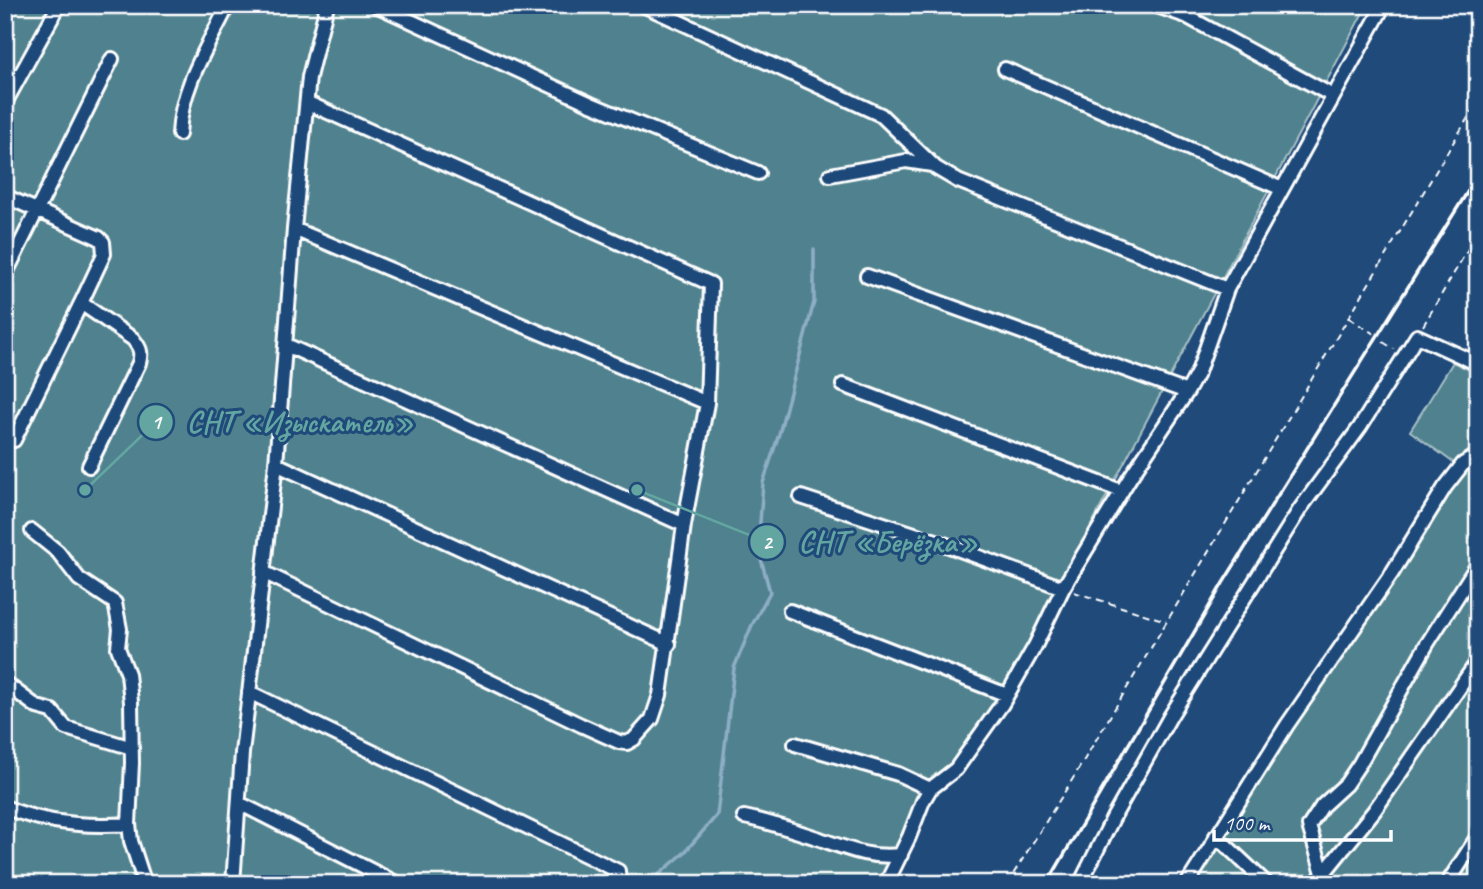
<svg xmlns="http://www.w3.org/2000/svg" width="1483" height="889" viewBox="0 0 1483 889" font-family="Caveat,sans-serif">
<rect width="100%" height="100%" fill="#1f4a7a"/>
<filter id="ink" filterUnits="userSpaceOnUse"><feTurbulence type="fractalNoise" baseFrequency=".0143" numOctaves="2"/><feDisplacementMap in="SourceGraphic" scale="14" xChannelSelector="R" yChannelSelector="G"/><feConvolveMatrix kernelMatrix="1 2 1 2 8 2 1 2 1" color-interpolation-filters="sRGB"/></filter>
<g filter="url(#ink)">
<path fill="#50828e" stroke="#a8c0c6" stroke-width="2" d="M5,5H1367L1035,631L1026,658L943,777L931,782L894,884H5Z
M1453,362L1478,374V884H1194L1234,805L1377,589L1455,464L1410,431Z"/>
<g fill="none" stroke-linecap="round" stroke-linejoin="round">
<path stroke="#8eaec5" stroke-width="3.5" d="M654,884L656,877L684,853L717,815L734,668L752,625L770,592L758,548L763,483L779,434L814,302V249"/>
<defs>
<path id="minor" d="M376,5L591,104L758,173
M643,5L881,115L936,168L958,181L1227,289
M1154,5L1186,16L1333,96
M1005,69L1282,189
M5,103L59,5
M179,134C181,87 208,46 228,5
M830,175L906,161L932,165
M5,196L99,238L103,242L104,254L81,303L133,339C140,348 142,352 139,363L89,466
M294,229L707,403
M5,275L112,59
M867,276L1187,392
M286,345L684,525
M843,385L1121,491
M14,440L81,303
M276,464L669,644
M801,497L933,540L1063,588
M32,531L58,552L79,579L115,603L120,629L118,648L128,674L131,702L132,763L129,824L131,841L145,884
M263,572L581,725L619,742L627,743L634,739L652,719L660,695L684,525L707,403L711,284L308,103
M790,611L1007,695
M5,683L37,707L52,711L66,728L132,748
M249,692L618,871L619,884
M795,744L898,774L930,789
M239,803L398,884
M5,807C45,824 87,827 129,824
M744,817C769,822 793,830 817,838C846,848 869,859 901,855
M1216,836L1267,884
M1323,873L1309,826L1322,806L1346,784L1360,763L1427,644L1478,564
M233,884L242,753L276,464L294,229L309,77L327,5
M886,884L909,837L923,801L930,789L956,769L1002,704L1035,646L1063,588L1131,476L1187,392L1198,372L1227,289L1384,5
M1080,884L1113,818L1171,715L1300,509L1360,427L1417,336L1478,364
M1187,884L1287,725L1392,573L1445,487L1463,464L1478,455
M1315,884L1374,811L1478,661
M1447,884L1478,836"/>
</defs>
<use href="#minor" stroke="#fff" stroke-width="18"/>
<path stroke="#fff" stroke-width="2" stroke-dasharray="7 5" stroke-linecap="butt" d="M1349,318L1374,334
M1423,326L1478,232
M1383,342L1394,349
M1074,592L1166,621
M1007,884L1072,780L1478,101"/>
<use href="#minor" stroke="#1f4a7a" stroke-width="12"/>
<path stroke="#fff" stroke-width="3.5" d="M1047,884L1223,583L1478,175"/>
</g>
</g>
<path fill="none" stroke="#63a6a1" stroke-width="2.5" d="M85 490L156 422M637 490L767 542"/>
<g fill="#63a6a1" stroke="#1f4a7a" stroke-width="2.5">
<circle cx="85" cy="490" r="7"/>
<circle cx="637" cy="490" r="7"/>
<circle cx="156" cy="422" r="18"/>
<circle cx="767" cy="542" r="18"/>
</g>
<g font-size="21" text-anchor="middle" font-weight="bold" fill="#fff">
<text x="156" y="429">1</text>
<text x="767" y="549">2</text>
</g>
<g font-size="30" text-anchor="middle" font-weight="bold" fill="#63a6a1" stroke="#1f4a7a" stroke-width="6" stroke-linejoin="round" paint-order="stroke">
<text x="300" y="432">СНТ «Изыскатель»</text>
<text x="888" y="552">СНТ «Берёзка»</text>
</g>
<rect width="1483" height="889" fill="none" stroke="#1f4a7a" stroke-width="28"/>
<rect x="14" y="14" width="1455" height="861" fill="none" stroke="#fff" stroke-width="2.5" filter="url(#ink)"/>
<path d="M1214 830v10h177v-10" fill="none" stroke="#ffffff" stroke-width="3.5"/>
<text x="1224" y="830" font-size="21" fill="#ffffff" stroke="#1f4a7a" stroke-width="5" paint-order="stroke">100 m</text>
</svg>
